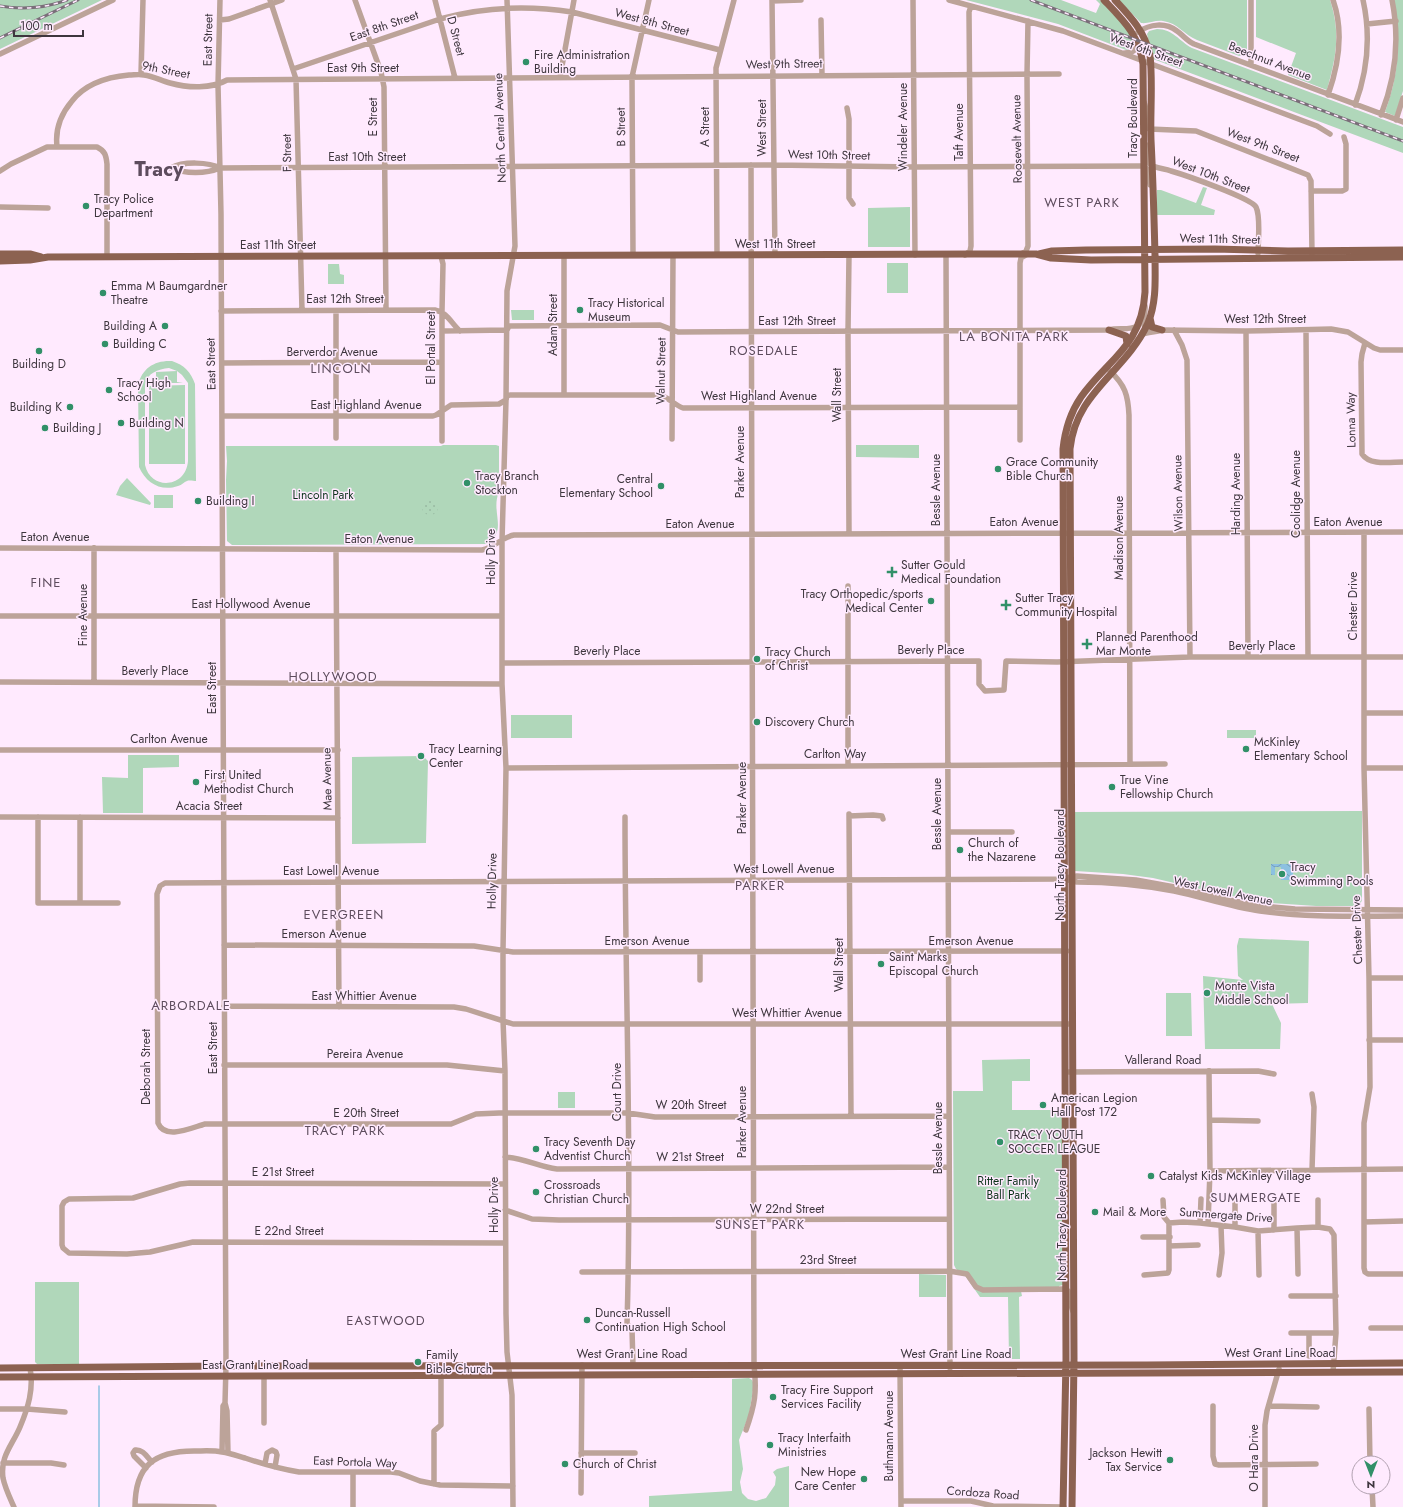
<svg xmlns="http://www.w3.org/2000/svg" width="1403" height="1507" viewBox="0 0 1403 1507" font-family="Jost,sans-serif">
<defs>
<pattern id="garden-dots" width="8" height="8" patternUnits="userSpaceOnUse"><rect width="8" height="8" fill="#b0d7ba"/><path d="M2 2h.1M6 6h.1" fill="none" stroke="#98b9a1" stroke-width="1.8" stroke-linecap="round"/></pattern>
<pattern id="water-waves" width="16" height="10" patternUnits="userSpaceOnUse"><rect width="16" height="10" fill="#8cc1e1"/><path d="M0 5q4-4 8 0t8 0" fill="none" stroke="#749eb8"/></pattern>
</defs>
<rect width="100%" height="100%" fill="#ffeafe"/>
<path fill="#b0d7ba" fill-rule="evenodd" d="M0,0H102L0,49Z
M966,0H1061L1096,13L1100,4L1096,0H1100L1127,29L1134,45L1132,49L1126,50L1058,24Z
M1119,0H1247V51L1244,55L1239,56L1197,40C1184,35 1178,23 1163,21C1155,20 1148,24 1141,23Z
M1256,0H1330C1341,34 1336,57 1327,90L1288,75L1296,53L1256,37Z
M1394,0H1403V91L1395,116L1385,112C1399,75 1401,39 1394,0Z
M1157,29C1173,29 1179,41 1192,48L1403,127V153L1153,59L1147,34L1149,31Z
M1203,187L1207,188L1201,205L1215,210L1214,215H1157V190H1161L1196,203Z
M910,207V247H868V208Z
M887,263H908V293H887Z
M328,264H339L340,274L344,275V284H328Z
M511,310H534V320H512Z
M172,361C184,365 191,372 195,384L196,481C194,481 189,480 187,481C184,482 182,485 178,486C161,492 146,483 139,467L138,385C142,368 155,360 172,361ZM169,368L177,371L156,372V382L154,383H183L177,382V371L182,375L188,383V461C186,488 151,491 145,465V385C147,373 158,369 169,368Z
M185,385V464H149V386Z
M443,445H496L499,446V492C490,512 509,531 486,544L232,545L227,541L226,480L227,461L226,446H441Z
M856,445H919V458L856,457Z
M127,478L151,503L150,505L116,495L120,486Z
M154,495H173V508H154Z
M511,715H572V738H511Z
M1227,730H1256V738H1227Z
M128,755H179V767L143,768V813H103L102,777L128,778Z
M423,756L428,761L426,843L352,844V757Z
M1362,811V900L1360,905L1356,906H1316L1271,903L1226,895L1153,878L1123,874L1075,871L1074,812Z
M1239,938L1309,941L1308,1003L1272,1004L1281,1023L1280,1049H1205L1203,976L1243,980L1238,976L1237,946Z
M1166,993H1191L1192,1036H1166Z
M1030,1059V1081H1012V1110H1062L1063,1285L1059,1286V1291H1021L1022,1296L1019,1297L1020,1359H1009L1008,1297H980L966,1277L956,1269L954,1265L953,1091H983L982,1060Z
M558,1092H575V1108H558Z
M919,1274L946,1275V1297H919Z
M35,1282H79V1364H37L35,1362Z
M749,1378L752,1380L754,1384L749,1415L739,1440L743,1469L740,1482L742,1493L748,1499L756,1501L766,1498L775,1485L776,1477L773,1472L777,1469L789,1466V1507H649V1496L732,1491V1379Z"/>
<path fill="url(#garden-dots)" d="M422 507a8 8 0 1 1 16 0a8 8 0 1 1-16 0Z"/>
<path fill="url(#water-waves)" d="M1271,864H1293V880H1281V867H1275V875H1271Z"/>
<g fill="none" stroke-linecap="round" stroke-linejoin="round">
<path stroke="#8cc1e1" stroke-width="1.5" d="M99,1386V1507"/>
<path stroke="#bca399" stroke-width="5.5" d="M220,0L218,85L221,214L226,1366L225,1403L223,1406L222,1452
M270,0L296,79L302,310
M355,0L381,72L384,87L386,310
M435,0L455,78
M507,0L515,246L507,291L506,400L502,541V684L506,768L503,950V1020L505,1071L506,1314L507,1352L512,1395L513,1507
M772,0L775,255
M913,0L915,255
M949,0L1063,31L1317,126L1330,134
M772,1L801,0
M220,20L229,19L282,0
M821,20L822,75
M1367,24L1396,21
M1138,32C1150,24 1165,22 1177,31C1183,35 1187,41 1194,44L1403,122
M1125,53C1133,53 1135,50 1139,44
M0,54L113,0
M1251,65V0
M293,69L440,19C483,7 527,5 572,12L720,50
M141,74L143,0
M560,77L574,0
M1328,95C1339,64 1344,31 1333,0
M1144,102C1148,112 1145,121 1149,129L1196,131L1308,175L1311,181L1312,254
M1355,105C1368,70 1371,36 1363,0
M847,108L849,119V198L853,204
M1381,115C1396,77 1400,40 1392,0
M1396,120L1403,98
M1144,142L1147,147L1149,163C1154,169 1164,168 1171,171C1185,175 1251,198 1256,207C1261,217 1258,242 1258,253
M57,146C55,129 61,114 72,101C86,83 107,77 129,75C134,75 139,74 144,75C153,76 162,81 170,83C188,88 211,89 227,80L1059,74
M171,168C185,174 206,174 220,168L774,165L914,167L1140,166H1144L1148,170L1150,185
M171,168C183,161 209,162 220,168
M0,171L11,164L47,147H97C105,151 106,155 107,164V257
M1311,191H1342L1346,189V144L1344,137
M0,207L48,208
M1021,254L1026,251L1028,246L1027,74L1028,21
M633,255L632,77L649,0
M717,255L716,68L734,0
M946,255L950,1368
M965,255L970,251L971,246L969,12L971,6
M441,256L443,264L442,311V441
M1145,306C1146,315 1140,323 1147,330
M221,311L435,310C447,312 451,323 460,331
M1174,330L1182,345L1187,360L1190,657
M1306,330L1308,657
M442,331L507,330L509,326L660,325L678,332L1109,330C1118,327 1129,331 1137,326
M1246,331L1248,657
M1142,335C1147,331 1155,333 1162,330L1246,331L1331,329L1348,332L1374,348L1380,350H1403
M1365,343L1362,354L1361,362L1362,454C1370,466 1390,462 1403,462
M222,363L442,362
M1110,371C1125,385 1128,395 1129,415L1130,764
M564,395V256
M222,416H433L436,415L451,405L499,404L506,400L507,396L510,395H659C669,397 674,405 683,408L1020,407
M336,438V311
M672,439L673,255
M1020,440V263L1021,258L1026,255
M1364,532V768L1369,978L1370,1087L1364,1123V1268L1365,1272L1368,1274H1403
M849,534L848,332L849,255
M0,548L482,550C494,548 502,537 514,535L1403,532
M94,548V682
M336,550L339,1007
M848,586V765
M0,616H502
M502,663L979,661V684L985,691L1004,690L1006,661L1057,662L1190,657H1403
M0,682L502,684
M1364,713H1403
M0,750H338
M506,768L1165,764
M1364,768H1403
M849,814L851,1116
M849,816L873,815L882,816L883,819
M0,817L338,818
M38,817V903H118
M80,817V902
M625,817C625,986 632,1155 627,1324L632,1329L633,1365
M948,832H1012
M1068,880L1077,882C1109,882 1142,885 1174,891C1203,897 1231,907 1260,911C1307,918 1355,916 1403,916
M224,945L474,946L513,952L1067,951
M700,952V980
M1369,978H1403
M224,1006L454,1007L466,1009L513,1024H1069
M1369,1040H1403
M224,1065H447L505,1071
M1069,1072L1258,1071L1274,1074
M949,1116L655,1117L628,1113H499L476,1114L451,1124H205C193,1127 165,1141 158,1123L157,894L160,886L165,883L1059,879L1077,876L1136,880L1180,888L1234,901L1262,906L1295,909L1403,910
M1210,1120L1258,1121
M505,1157C524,1158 539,1167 557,1169L949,1167
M1312,1170L1314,1107L1312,1094
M1210,1171L1403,1169
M505,1184L190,1183L180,1184L133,1198L69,1199L64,1202L62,1206V1245L63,1248L69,1253L127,1254L150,1252L193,1242L505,1243
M1163,1200L1164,1217L1169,1223
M1274,1200V1230
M1318,1200V1227
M505,1210L532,1219L559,1220L949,1219
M1364,1222L1403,1221
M1169,1223L1183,1222L1200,1223L1235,1227L1258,1231L1297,1228L1318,1227L1330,1229L1334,1235L1336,1333L1333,1372
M1200,1223L1201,1199
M1208,1224L1210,1171L1209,1071
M1235,1227V1200
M1297,1228L1298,1274
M1258,1231L1259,1275
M1143,1237H1170
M1169,1246L1198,1245
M582,1272L949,1271L967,1274L976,1287L983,1290L1066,1289C1074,1294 1068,1304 1074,1313
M1144,1275L1168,1273L1169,1270V1223
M1219,1275L1222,1253L1221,1226
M1291,1296H1336
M1371,1328H1403
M1291,1333H1336
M1309,1333V1356
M900,1365L901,1507
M225,1403L227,1411L228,1453
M1213,1406V1456L1215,1464L1219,1465L1316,1464
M1269,1406L1317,1407
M0,1409H27L65,1412
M1369,1409L1370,1463
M264,1423V1376
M746,1430C755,1405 757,1392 754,1365L751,165
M581,1453H635
M3,1463H51L64,1465
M265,1464L267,1453L272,1450L276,1452L277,1455L275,1467
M146,1468L134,1456L133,1453L135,1450C143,1449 147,1457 152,1462
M353,1472V1507
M434,1484V1431L441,1425V1375
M1372,1487L1373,1507
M581,1493L582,1365
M901,1501H971L993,1506L1064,1507
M135,1506L214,1507
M14,1507C10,1498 5,1488 3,1478C0,1456 12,1446 20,1427C28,1408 34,1389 30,1368
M135,1507C135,1466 154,1451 194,1451C203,1451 213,1450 222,1452C230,1453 238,1456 245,1458C263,1464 280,1469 299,1472H391L399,1473L420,1481L440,1485L513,1486
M1265,1507V1425L1267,1411L1279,1369"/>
<path stroke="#8c6251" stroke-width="7" d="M0,254H30L41,257
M1039,254L1052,251L1086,250L1215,249L1288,251L1403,250
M0,261L30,260L48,257L974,254H1036L1051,258L1091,260L1403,257
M1150,318L1152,327L1162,330
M1109,330L1126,336L1127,344
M0,1368L226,1366L1147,1365L1403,1363
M0,1377L1403,1372
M1063,1507L1066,1360L1063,449C1065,430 1070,413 1081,397C1108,359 1142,346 1145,292L1143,64C1139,35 1124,21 1104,0
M1072,1507L1074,1358L1070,449C1076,391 1125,373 1148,323C1157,301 1155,278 1155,255C1154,216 1153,178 1151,140C1150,112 1153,83 1150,55C1145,32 1131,17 1115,0"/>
<defs>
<path id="rail" d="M1031,0L1403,141
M0,6C23,10 45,8 67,0
M0,38L78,0"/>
</defs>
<use href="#rail" stroke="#7a6e79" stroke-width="3"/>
<use href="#rail" stroke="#ffeafe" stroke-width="1.5" stroke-dasharray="4.5" stroke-linecap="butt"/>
</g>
<g fill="#319068" stroke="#ffeafe" stroke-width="1.5">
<circle cx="526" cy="62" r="4"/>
<circle cx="86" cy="206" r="4"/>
<circle cx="103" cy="293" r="4"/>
<circle cx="580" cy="310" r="4"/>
<circle cx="165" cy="326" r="4"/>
<circle cx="105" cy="344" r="4"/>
<circle cx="39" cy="351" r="4"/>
<circle cx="109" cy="390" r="4"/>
<circle cx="70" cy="407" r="4"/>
<circle cx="121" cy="423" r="4"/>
<circle cx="45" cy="428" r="4"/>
<circle cx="998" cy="469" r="4"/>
<circle cx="467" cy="483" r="4"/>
<circle cx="661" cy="486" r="4"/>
<circle cx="198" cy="501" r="4"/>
<path d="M890 566h4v4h4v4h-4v4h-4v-4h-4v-4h4z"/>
<circle cx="931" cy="601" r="4"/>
<path d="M1004 599h4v4h4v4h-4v4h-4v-4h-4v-4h4z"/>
<path d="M1085 638h4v4h4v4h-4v4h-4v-4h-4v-4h4z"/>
<circle cx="757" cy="659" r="4"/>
<circle cx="757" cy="722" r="4"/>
<circle cx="1246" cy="749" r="4"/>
<circle cx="421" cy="756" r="4"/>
<circle cx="196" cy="782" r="4"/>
<circle cx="1112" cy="787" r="4"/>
<circle cx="960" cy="850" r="4"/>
<circle cx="1282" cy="874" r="4"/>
<circle cx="881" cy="964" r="4"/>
<circle cx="1207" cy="993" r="4"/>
<circle cx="1043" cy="1105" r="4"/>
<circle cx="1000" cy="1142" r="4"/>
<circle cx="536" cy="1149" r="4"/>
<circle cx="1151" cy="1176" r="4"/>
<circle cx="536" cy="1192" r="4"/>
<circle cx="1095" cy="1212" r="4"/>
<circle cx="587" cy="1320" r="4"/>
<circle cx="418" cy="1362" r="4"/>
<circle cx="773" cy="1397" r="4"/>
<circle cx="770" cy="1445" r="4"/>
<circle cx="1170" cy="1460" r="4"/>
<circle cx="565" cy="1464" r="4"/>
<circle cx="864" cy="1479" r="4"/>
</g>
<g text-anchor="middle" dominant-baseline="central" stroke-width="3" stroke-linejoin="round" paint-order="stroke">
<g font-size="12" fill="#3e363e" stroke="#ffeafe">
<text transform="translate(652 22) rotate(15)">West 8th Street</text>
<text transform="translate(384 26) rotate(-19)">East 8th Street</text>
<text transform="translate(456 36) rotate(75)">D Street</text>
<text transform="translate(208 40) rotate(-89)">East Street</text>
<text transform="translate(1146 50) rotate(20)">West 6th Street</text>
<text transform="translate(1270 61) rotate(21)">Beechnut Avenue</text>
<text transform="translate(784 64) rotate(-1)">West 9th Street</text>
<text x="363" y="68">East 9th Street</text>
<text transform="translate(166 70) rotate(11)">9th Street</text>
<text transform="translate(373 117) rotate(-90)">E Street</text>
<text transform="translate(1133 118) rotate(-90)">Tracy Boulevard</text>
<text transform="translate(621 127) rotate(-91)">B Street</text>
<text transform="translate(705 127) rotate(-90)">A Street</text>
<text transform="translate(903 127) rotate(-90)">Windeler Avenue</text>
<text transform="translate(500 128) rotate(-92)">North Central Avenue</text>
<text transform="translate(762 128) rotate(-90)">West Street</text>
<text transform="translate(959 132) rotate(-90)">Taft Avenue</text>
<text transform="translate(1017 139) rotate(-91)">Roosevelt Avenue</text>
<text transform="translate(1263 145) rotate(21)">West 9th Street</text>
<text transform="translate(287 153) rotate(-91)">F Street</text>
<text transform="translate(829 155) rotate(1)">West 10th Street</text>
<text x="367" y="157">East 10th Street</text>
<text transform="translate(1211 175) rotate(21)">West 10th Street</text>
<text transform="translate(1220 239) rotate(1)">West 11th Street</text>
<text x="775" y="244">West 11th Street</text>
<text x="278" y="245">East 11th Street</text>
<text x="345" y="299">East 12th Street</text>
<text x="1265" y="319">West 12th Street</text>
<text x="797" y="321">East 12th Street</text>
<text transform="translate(553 325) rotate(-90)">Adam Street</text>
<text transform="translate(431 348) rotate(-90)">El Portal Street</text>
<text x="332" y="352">Berverdor Avenue</text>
<text transform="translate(211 364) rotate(-91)">East Street</text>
<text transform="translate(661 371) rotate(-89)">Walnut Street</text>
<text transform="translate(837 395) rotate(-90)">Wall Street</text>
<text x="759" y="396">West Highland Avenue</text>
<text x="366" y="405">East Highland Avenue</text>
<text transform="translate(1351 420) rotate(-91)">Lonna Way</text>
<text transform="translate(740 462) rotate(-90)">Parker Avenue</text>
<text transform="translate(936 490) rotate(-90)">Bessle Avenue</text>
<text transform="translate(1178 493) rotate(-91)">Wilson Avenue</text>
<text transform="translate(1236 494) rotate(-90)">Harding Avenue</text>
<text transform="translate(1296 494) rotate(-90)">Coolidge Avenue</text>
<text x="1024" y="522">Eaton Avenue</text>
<text x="1348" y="522">Eaton Avenue</text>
<text x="700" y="524">Eaton Avenue</text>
<text x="55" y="537">Eaton Avenue</text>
<text transform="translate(1119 538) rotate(-90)">Madison Avenue</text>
<text x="379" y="539">Eaton Avenue</text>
<text transform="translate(491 557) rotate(-90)">Holly Drive</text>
<text x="251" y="604">East Hollywood Avenue</text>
<text transform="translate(1353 606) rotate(-90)">Chester Drive</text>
<text transform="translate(83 615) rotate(-90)">Fine Avenue</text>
<text x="1262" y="646">Beverly Place</text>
<text x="931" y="650">Beverly Place</text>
<text x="607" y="651">Beverly Place</text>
<text x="155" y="671">Beverly Place</text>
<text transform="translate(212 688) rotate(-90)">East Street</text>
<text x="169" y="739">Carlton Avenue</text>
<text x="835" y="754">Carlton Way</text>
<text transform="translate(327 779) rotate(-91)">Mae Avenue</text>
<text transform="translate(742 798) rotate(-90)">Parker Avenue</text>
<text x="209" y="806">Acacia Street</text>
<text transform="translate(937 814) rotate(-90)">Bessle Avenue</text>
<text transform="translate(1060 865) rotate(-90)">North Tracy Boulevard</text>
<text x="784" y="869">West Lowell Avenue</text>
<text x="331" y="871">East Lowell Avenue</text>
<text transform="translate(492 881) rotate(-89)">Holly Drive</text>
<text transform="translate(1223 891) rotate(12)">West Lowell Avenue</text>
<text transform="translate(1357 930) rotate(-92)">Chester Drive</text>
<text x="324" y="934">Emerson Avenue</text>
<text x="647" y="941">Emerson Avenue</text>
<text x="971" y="941">Emerson Avenue</text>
<text transform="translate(839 965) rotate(-90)">Wall Street</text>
<text x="364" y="996">East Whittier Avenue</text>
<text x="787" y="1013">West Whittier Avenue</text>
<text transform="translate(213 1048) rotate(-90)">East Street</text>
<text x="365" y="1054">Pereira Avenue</text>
<text x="1163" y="1060">Vallerand Road</text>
<text transform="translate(146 1067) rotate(-90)">Deborah Street</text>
<text transform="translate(617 1092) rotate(-90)">Court Drive</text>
<text x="691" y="1105">W 20th Street</text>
<text x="366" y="1113">E 20th Street</text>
<text transform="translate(742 1122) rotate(-90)">Parker Avenue</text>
<text transform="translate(938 1138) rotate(-90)">Bessle Avenue</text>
<text x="690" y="1157">W 21st Street</text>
<text x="283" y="1172">E 21st Street</text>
<text transform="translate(494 1205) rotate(-90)">Holly Drive</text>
<text x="787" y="1209">W 22nd Street</text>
<text transform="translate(1226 1215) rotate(4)">Summergate Drive</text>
<text transform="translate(1062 1225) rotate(-90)">North Tracy Boulevard</text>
<text x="289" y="1231">E 22nd Street</text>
<text x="828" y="1260">23rd Street</text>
<text x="1280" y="1353">West Grant Line Road</text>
<text x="632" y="1354">West Grant Line Road</text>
<text x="956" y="1354">West Grant Line Road</text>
<text x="255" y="1365">East Grant Line Road</text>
<text transform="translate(889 1436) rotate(-90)">Buthmann Avenue</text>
<text transform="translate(1254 1458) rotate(-90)">O Hara Drive</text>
<text transform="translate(355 1462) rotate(2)">East Portola Way</text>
<text transform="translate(983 1493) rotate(4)">Cordoza Road</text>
</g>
<g font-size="12" fill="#3e363e" stroke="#ffeafe" text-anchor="start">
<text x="534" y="55">Fire Administration<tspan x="534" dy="14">Building</tspan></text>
<text x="94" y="199">Tracy Police<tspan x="94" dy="14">Department</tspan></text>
<text x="111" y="286">Emma M Baumgardner<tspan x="111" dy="14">Theatre</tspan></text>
<text x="588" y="303">Tracy Historical<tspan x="588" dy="14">Museum</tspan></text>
<text x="157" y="326" text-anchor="end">Building A</text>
<text x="113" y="344">Building C</text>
<text x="39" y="364" text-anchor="middle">Building D</text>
<text x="117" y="383">Tracy High<tspan x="117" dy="14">School</tspan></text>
<text x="62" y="407" text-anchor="end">Building K</text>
<text x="129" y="423">Building N</text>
<text x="53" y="428">Building J</text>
<text x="1006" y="462">Grace Community<tspan x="1006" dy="14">Bible Church</tspan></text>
<text x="475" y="476">Tracy Branch<tspan x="475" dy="14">Stockton</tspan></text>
<text x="653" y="479" text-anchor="end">Central<tspan x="653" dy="14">Elementary School</tspan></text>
<text x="206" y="501">Building I</text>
<text x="901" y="565">Sutter Gould<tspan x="901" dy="14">Medical Foundation</tspan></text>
<text x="923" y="594" text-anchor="end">Tracy Orthopedic/sports<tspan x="923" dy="14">Medical Center</tspan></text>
<text x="1015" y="598">Sutter Tracy<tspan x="1015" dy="14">Community Hospital</tspan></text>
<text x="1096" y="637">Planned Parenthood<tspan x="1096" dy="14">Mar Monte</tspan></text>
<text x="765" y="652">Tracy Church<tspan x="765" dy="14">of Christ</tspan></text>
<text x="765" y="722">Discovery Church</text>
<text x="1254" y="742">McKinley<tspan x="1254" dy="14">Elementary School</tspan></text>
<text x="429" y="749">Tracy Learning<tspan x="429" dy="14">Center</tspan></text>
<text x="204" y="775">First United<tspan x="204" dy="14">Methodist Church</tspan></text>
<text x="1120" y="780">True Vine<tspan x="1120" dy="14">Fellowship Church</tspan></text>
<text x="968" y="843">Church of<tspan x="968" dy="14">the Nazarene</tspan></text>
<text x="1290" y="867">Tracy<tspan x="1290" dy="14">Swimming Pools</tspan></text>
<text x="889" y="957">Saint Marks<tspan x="889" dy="14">Episcopal Church</tspan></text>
<text x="1215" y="986">Monte Vista<tspan x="1215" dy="14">Middle School</tspan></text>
<text x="1051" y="1098">American Legion<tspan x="1051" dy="14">Hall Post 172</tspan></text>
<text x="1008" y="1135">TRACY YOUTH<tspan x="1008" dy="14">SOCCER LEAGUE</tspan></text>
<text x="544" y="1142">Tracy Seventh Day<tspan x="544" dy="14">Adventist Church</tspan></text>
<text x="1159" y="1176">Catalyst Kids McKinley Village</text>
<text x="544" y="1185">Crossroads<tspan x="544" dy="14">Christian Church</tspan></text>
<text x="1103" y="1212">Mail &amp; More</text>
<text x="595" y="1313">Duncan-Russell<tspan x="595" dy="14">Continuation High School</tspan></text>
<text x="426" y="1355">Family<tspan x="426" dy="14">Bible Church</tspan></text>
<text x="781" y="1390">Tracy Fire Support<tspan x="781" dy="14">Services Facility</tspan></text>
<text x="778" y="1438">Tracy Interfaith<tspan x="778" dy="14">Ministries</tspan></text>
<text x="1162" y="1453" text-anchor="end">Jackson Hewitt<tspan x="1162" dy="14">Tax Service</tspan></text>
<text x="573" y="1464">Church of Christ</text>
<text x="856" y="1472" text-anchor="end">New Hope<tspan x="856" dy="14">Care Center</tspan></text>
</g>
<g font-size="12" fill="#0d331b" stroke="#ffeafe">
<text x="323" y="495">Lincoln Park</text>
<text x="1008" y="1181">Ritter Family<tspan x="1008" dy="14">Ball Park</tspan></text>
</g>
<g font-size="13" letter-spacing="1" fill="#5d4c5d" stroke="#ffeafe">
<text x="1082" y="202">WEST PARK</text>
<text x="1014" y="336">LA BONITA PARK</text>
<text x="764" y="350">ROSEDALE</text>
<text x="341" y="368">LINCOLN</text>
<text x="46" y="582">FINE</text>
<text x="333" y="676">HOLLYWOOD</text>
<text x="760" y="885">PARKER</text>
<text x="344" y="914">EVERGREEN</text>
<text x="191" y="1005">ARBORDALE</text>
<text x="345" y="1130">TRACY PARK</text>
<text x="1256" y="1197">SUMMERGATE</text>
<text x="760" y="1224">SUNSET PARK</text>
<text x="386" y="1320">EASTWOOD</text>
</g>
<g font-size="20" font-weight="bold" fill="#5d4c5d" stroke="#ffeafe">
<text x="159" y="169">Tracy</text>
</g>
</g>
<g transform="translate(1371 1475) rotate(180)"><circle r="19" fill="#ffeafe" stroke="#b2a2b1"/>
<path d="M0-3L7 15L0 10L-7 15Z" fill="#319068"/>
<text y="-6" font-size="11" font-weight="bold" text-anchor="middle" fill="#3e363e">N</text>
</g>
<path d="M14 30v6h69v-6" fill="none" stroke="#3e363e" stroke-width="2"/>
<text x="20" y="30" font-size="12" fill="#3e363e" stroke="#ffeafe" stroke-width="3" paint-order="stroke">100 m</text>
</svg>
